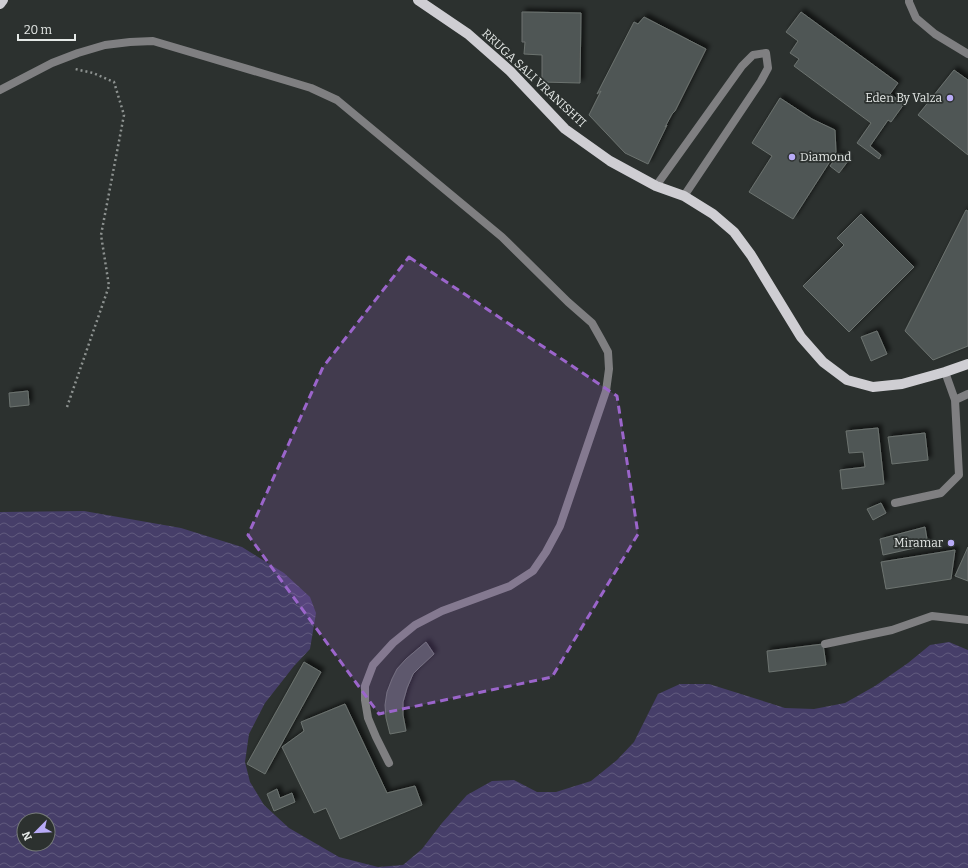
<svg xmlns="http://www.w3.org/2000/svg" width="968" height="868" viewBox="0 0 968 868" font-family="Bitter,serif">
<defs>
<pattern id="water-waves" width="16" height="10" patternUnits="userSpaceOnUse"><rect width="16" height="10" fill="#463e69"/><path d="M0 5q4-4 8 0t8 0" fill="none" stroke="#615a7e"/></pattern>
<filter id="shadow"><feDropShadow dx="3.5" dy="-3.5" stdDeviation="2" flood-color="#0009"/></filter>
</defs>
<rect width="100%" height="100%" fill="#2c312f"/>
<path fill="url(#water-waves)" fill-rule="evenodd" d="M84,511L181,528L242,547L284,573L310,597L316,613L310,649L294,666L265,703L249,734L245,762L250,782L264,805L289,828L339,857L378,867L403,865L422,849L442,823L467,795L492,781L514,780L537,792H556L591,781L617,760L634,742L658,694L680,684H709L785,708L814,709L845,703L875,686L908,663L930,645L949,642L968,650V868H0V512ZM24,820H48V844H24Z"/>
<path fill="#505654" stroke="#6c7370" filter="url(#shadow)" d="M522,12L581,13L580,83L542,82V55L524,54L525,42H522Z
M801,12L898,83L890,94L904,104L891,122L888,120L870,146L881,155L879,159L857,143L871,123L794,66L799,59L790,53L798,41L786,32Z
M644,17L706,49L675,111L672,114L665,127L667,125L648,164L625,153L589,115L601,91L597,94L634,22L638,24Z
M954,70L968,80V155L918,115Z
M780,98L812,119L835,130L836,152L793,219L749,192L772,156L752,143Z
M839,154L848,161L839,173L830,166Z
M966,210L968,211V346L933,360L905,331Z
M861,214L914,267L849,332L803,286L844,245L837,238Z
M877,331L887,354L871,361L861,337Z
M28,391L29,405L10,407L9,393Z
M878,428L884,484L842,489L840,470L865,467L863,452L849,453L846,431Z
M925,433L928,460L892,464L888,437Z
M881,503L886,513L873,520L867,509Z
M925,527L928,545L883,555L880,539Z
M968,547V581L955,576Z
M955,550L951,579L886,589L881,562Z
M426,642L434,654L421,666L413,674L407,688L403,702V715L406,731L390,734L386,718L385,705L387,692L392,679L397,669L406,659Z
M823,644L826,665L769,672L767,651Z
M304,662L321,672L265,774L247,764Z
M345,704L387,793L415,786L422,805L340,839L326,808L314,813L282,747L304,731L301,722Z
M277,789L280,798L292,793L295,802L274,811L267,794Z"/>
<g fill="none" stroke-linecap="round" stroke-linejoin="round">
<path stroke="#8d9290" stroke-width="2.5" stroke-dasharray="2 3" stroke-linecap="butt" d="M67,407L109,286L101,235L124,115L114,82L93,73L75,69"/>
<path stroke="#7f7f81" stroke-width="8" d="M656,186L742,66L753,55L766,53L768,68L761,81L684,196
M955,400L968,394
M895,503L941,493L959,475L955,400L945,372
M825,644L892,630L932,616L968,620"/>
<path stroke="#7f7f81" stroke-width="8" d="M909,0V2L916,18L935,34L968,54
M0,90L52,63L78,53L105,45L130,42L153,41L288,81L311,88L337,100L502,237L568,302L592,323L601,339L608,352L609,369L606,391L560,526L546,552L533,571L510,586L442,611L415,625L393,643L373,665L365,686V700L368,718L376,737L389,763"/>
<path stroke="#cfced3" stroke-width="10" d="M418,0L468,34L510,71L565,129L610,161L656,186L684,196L713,214L734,232L751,255L801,337L823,362L847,380L873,387L902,384L945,372L968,364
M0,4L3,0"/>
</g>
<path fill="#9b65cb" fill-opacity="0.2" stroke="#9b65cb" stroke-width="3" stroke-dasharray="8 5" stroke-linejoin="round" d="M409,257L617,396L638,534L552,677L379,714L248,535L323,367Z"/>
<g fill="#b8abf7" stroke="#2c312f" stroke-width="1.5">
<circle cx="950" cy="98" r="4"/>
<circle cx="792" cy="157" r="4"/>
<circle cx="951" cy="543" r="4"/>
</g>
<g text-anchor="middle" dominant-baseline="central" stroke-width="3.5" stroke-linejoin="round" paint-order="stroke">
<g font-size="12" fill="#e5e9e7" stroke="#2c312f">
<text transform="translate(534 78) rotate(43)">RRUGA SALI VRANISHTI</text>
</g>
<g font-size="12" fill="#e5e9e7" stroke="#2c312f" text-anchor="end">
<text x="942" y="98">Eden By Valza</text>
<text x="800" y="157" text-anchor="start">Diamond</text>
<text x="943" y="543">Miramar</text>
</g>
</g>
<g transform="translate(36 832) rotate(246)"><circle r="19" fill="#2c312f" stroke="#767b79"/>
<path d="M0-3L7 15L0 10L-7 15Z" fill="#b8abf7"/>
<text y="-6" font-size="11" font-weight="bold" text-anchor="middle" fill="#e5e9e7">N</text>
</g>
<path d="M18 34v6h57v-6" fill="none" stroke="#e5e9e7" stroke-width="2"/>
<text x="24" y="34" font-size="12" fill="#e5e9e7" stroke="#2c312f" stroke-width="3" paint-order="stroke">20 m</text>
</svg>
